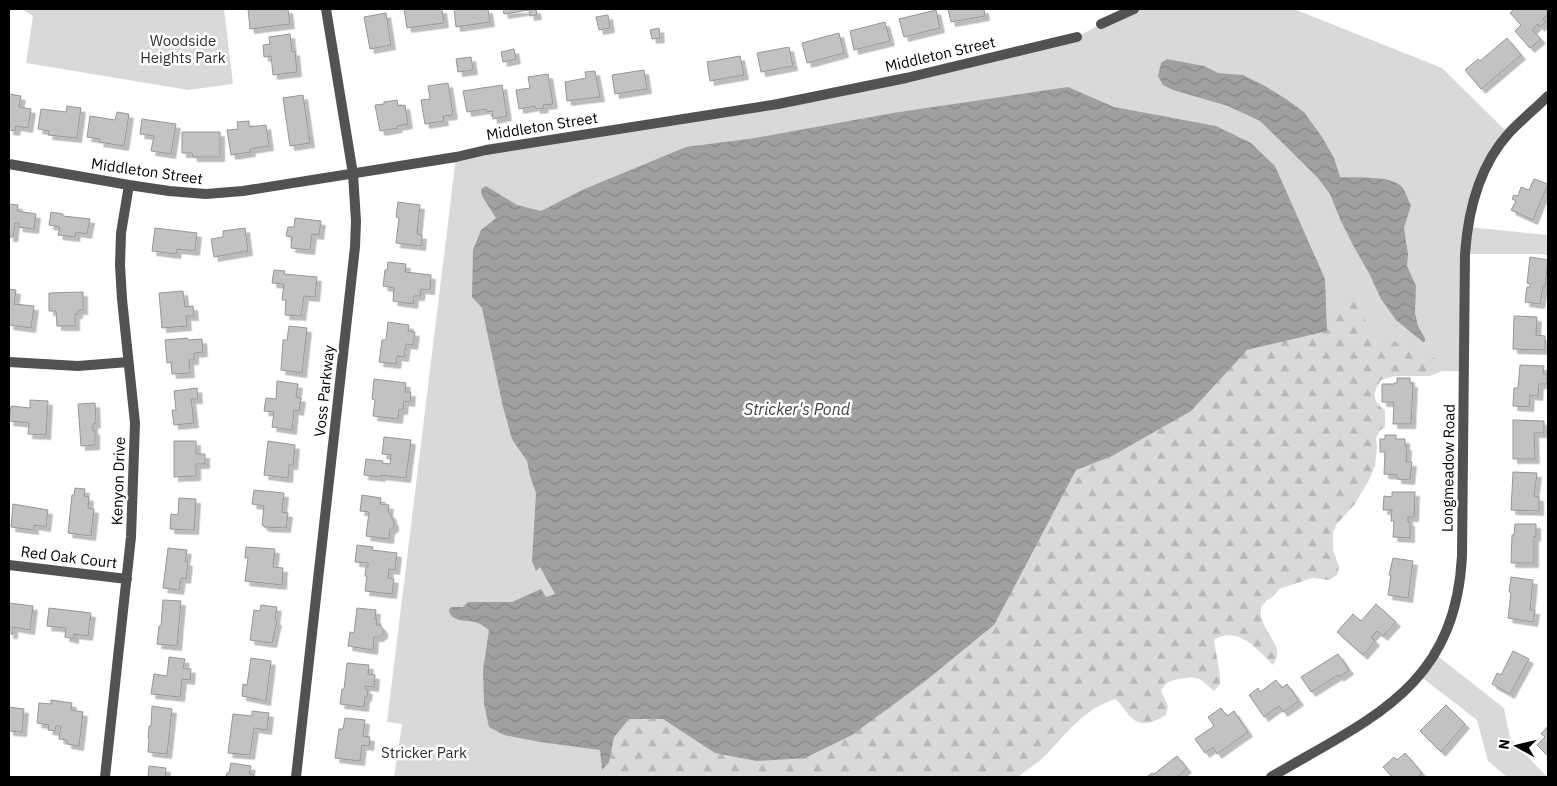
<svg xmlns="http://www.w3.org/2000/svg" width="1557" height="786" viewBox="0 0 1557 786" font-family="'IBM Plex Sans',sans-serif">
<defs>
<pattern id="forest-firs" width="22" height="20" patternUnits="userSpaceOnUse" patternTransform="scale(1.25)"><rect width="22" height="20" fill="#d9d9d9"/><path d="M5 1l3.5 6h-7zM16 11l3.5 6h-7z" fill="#b8b8b8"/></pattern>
<pattern id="water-waves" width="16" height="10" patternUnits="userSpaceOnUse" patternTransform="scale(1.25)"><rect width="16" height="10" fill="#a0a0a0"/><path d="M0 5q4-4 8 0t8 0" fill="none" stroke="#888"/></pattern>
<filter id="shadow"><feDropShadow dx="4.5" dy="4.5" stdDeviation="0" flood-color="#0004"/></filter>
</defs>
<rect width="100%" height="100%" fill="#fff"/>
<path fill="#d9d9d9" d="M22,9H224L233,84L188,90L26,63L33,16Z
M1134,9H1294L1442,68L1509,134L1495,152L1467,227L1548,235V255L1539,254H1465L1464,371L1363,372L1192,598L1019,777H394L402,724L387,722L456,157L778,104L1077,37L1112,18Z
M1435,654L1504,708L1510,738L1547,777H1507L1488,761L1477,720L1420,676Z"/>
<path fill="url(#forest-firs)" d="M1356,299L1359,302L1361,311L1367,323L1380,337L1389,339L1422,354L1440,360L1443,363L1442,371L1430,376H1394L1381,380C1373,393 1371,401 1385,410V427L1379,431L1376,439L1377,447L1375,466L1368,482L1354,505L1336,525L1333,533V550L1339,567L1337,575L1329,580L1312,578L1279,589L1274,596L1267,600L1261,607V616L1264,625L1277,648V657L1273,665C1257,649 1238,625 1214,640L1220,676V684L1214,691L1200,679L1191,677L1174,680L1166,683L1161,691L1168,706L1166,715C1152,723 1140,729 1128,714C1123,708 1121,704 1115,699C1085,709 1068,731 1047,754C1038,763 1027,770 1016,777H603L602,770L609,762L614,737L629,719H663L715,753L994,625L1076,470L1112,456L1191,411L1247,350L1326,331L1331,324L1334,314L1339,306L1346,300Z"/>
<path fill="url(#water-waves)" d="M1167,59L1204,66L1218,73L1243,75L1265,86L1286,99L1304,112L1322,137L1334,158L1340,177C1357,178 1391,175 1402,187C1406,192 1408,200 1411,205L1404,228L1408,254L1407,266L1416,286L1415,313L1418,326L1425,338V341L1423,342L1396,320L1381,299L1369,273L1355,249L1340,219L1330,194L1317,177L1260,121L1228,106L1173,90L1163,85L1158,76L1161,63Z
M1068,87L1114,107L1216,126L1251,143L1275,166L1325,279L1327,331L1247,350L1191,411L1112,456L1076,470L994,625L924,682L852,735L805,758L757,761L715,753L663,719H629L614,737L609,762L602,770L600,750L540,742L504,735L489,727L484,704L483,670L489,630C485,627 480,623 475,622C466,620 449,622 449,609L452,607H463L468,602H512L541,589L546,597L555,594L540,567L536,571L532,561L536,493L530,476L527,461L512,439L503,407L482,308L472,297L473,250L481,230L496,218L482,196L481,189L486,186L517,205L541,211L582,190L686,147L755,138L893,113Z"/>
<path fill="#c2c2c2" stroke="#969696" filter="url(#shadow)" d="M248,9H288L290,24L250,29Z
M404,9H442L444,23L407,28Z
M454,9H488L490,22L456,27Z
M503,9H536L537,15L530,16L529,10L504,14Z
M948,9H984L985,16L951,22Z
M1514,9H1548V14L1543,19L1546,22L1540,27L1538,24L1532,30L1541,39L1530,48L1515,31L1521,25L1510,13Z
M936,10L940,28L904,37L899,19Z
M386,13L391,45L370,49L364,17Z
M608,15L610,28L599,30L596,17Z
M885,22L890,41L854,50L850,31Z
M659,28L660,38L652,39L650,30Z
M839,33L844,53L807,63L802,43Z
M290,34L292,52L295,51L297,72L273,75L271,56L264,57L263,45L270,44L269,37Z
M1507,38L1521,55L1481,89L1465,70L1478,59L1480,61Z
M789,47L793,66L761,72L757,53Z
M514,49L516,59L503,62L501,52Z
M740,56L744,75L710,81L707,62Z
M471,57L473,70L458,72L456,59Z
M644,70L647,89L615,94L612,75Z
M595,71L600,97L567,101L565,82L586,78L585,72Z
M548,74L553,104L543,105L544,108L536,109L535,106L519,109L516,90L530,88L528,77Z
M448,83L453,115L443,116L444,121L425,124L421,100L430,99L428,86Z
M502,85L507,116L493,119L492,111L487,112L486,109L467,112L463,91Z
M9,94L21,96L19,107L31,109L28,128L16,126L15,131L9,130Z
M303,95L310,143L290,146L283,98Z
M397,100L398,106L405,105L408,124L397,126L398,128L380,131L375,105L384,104V102Z
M67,106L81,108L77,138L48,135L49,131L38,129L41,109L66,112Z
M117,112L129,114L124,146L99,142L100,139L87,137L90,116L115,120Z
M142,119L176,124L171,154L151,151L154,136L140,134Z
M249,121V127L266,125L269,146L250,149L251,152L231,155L227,130L238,129L237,122Z
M182,132H220V157H193L192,153H182Z
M1534,179L1548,184L1533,220L1511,210L1516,201L1512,199L1514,195L1518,196L1521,187L1529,190Z
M398,202L420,205L417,234L422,235L421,246L396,243L399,218L396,217Z
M9,204L18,205L17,211L36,214L34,229L18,227L19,223H15L13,237H9Z
M51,212L63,214V216L90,219L87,234L76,232L75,237L58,235L60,227L49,225Z
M295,218L321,221L319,235L312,234L310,250L291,248L292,237L286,236L288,227H294Z
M155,228L197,233L195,251L177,249L176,254L152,251Z
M245,228L248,251L214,257L211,239L223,237V231Z
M1530,257L1548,260L1545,286H1543L1540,304L1525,302L1527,287H1530V284L1527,283Z
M388,262L406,264L405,272L431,275L430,290L421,289L420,296H414L413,304L393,301L394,288L383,286L385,270H387Z
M274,270L285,271L284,274L317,277L315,297L304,296L301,316L285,315L286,300H282L284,284L272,283Z
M9,289L16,290L14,304L34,306L31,328L9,325Z
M183,291L185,307L193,306L194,316H186L187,326L162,328L159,293Z
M83,292V310H78V314H75V326H57L56,311H49V293Z
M1514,316L1537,317L1536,335L1545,336V350L1513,349Z
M388,322L409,325L408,331L415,332L413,345L406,344L404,357L397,356L396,364L379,362L382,340H386Z
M289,326L307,328L302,373L281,370L283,340H287Z
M187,338L188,340L202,339L203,352L194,353V360H189L190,373L172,374L171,362L167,363L165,340Z
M1520,365L1544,366L1543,374H1547V384H1539L1538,396L1530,395L1529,407L1513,406L1514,388H1518Z
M1397,378H1410V383H1413L1411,424H1393L1394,402H1382V384H1394V383H1397Z
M374,379L406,383L405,392H411L410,402L404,401L403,410H399L398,419L373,416L375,400L372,399Z
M277,381L298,384L296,397L301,398L299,411L294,410L292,430L272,427L274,412L264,411L266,398L276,399Z
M197,388L198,399H191L194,423L174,425L172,410H176L174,391Z
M30,400L48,401L46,435L28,434L29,423L9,421L11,406L30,408Z
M95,403L96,423L93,424V431L95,430V445L81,446L78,404Z
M1513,420L1544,421V433H1534L1535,459H1513Z
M1385,435H1396V439H1405V446H1407L1406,462H1412L1410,480L1397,479V475L1384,474L1385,452H1380V439H1385Z
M384,437L411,440L406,478L381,475V477L364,475L366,459L383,461L382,463L390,464L391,455L382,454Z
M174,441H196V454H205V464H196V476L174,477Z
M268,441L295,445L293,465H289L288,478L264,475Z
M1513,472L1537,473L1534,496L1539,497V511L1511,510Z
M75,488L85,489L84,496L89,497L88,508L94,509L91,536L68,533L72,495H74Z
M254,490L284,493L282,512L288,513L286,528L264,527V526L262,525L264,506L252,504Z
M1392,492H1415L1414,517H1408V522H1410V538L1393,537L1394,521H1391L1392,510H1383L1384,496L1392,497Z
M362,495L381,498L380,504L389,505L388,512L392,516V519L394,522V527L390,530L389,539L366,536L369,512L360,511Z
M179,498L196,499L194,530L170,529L171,514L178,515Z
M13,504L48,510L46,527L34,525V530L11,527Z
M1515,524H1536V537L1534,536V563H1511L1512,535H1514Z
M357,545L373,547L372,550L397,553L395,570L389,569L388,578L394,579L392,594L365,591L367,576H365L366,567H368V563L355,562Z
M246,547L275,549L273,567L283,568L282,585L245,581L248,558H245Z
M168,548L187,550L185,561L188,562L186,579L181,578L179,590L163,588Z
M1393,558L1413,561L1408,598L1388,595L1391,575H1389Z
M1511,577L1533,580L1530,610H1535L1533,622L1508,618L1511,593L1509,592Z
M163,600L181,601L177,646L157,644L159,626H161Z
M9,603L33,606L30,630L13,627V634H9Z
M1376,604L1396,622L1383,636L1377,631L1371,637L1375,641L1363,655L1337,632L1353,614L1361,621Z
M261,605L277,607L275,620L277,621L272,643L250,640L254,610L260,611Z
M49,608L91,613L88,636L74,634V639L65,637L66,628L47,626Z
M357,608L376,610L375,619H377L376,625H380L383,629V634L379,637H374L373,650L348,646L350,632L354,633Z
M1513,651L1529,659L1510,694L1492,684L1497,673L1501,675Z
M1338,654L1349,670L1339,677L1338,675L1311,692L1301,677Z
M169,657L185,659L183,668L191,669L190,680L182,679L180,697L151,694L154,674L167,676Z
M251,658L271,661L266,701L242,696L243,684L247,685Z
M347,663L369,665L368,674L375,675L374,687L365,686V689L368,690L367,697H365L364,707L340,704L342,689H344Z
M1276,680L1282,688L1287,684L1299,701L1283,712L1279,706L1264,717L1249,695L1258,688L1260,692Z
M51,700L72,703L71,710L83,712L79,746L67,744V740L59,739L61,726H56L55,731L48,730L49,725L37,723L39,703L51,704Z
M1446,705L1465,724L1441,752L1420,731Z
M152,706L172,709L167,754L148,752L149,738H148L149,726H151Z
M9,707L24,709L22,732L9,731Z
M1221,708L1227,716L1234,711L1248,732L1217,754L1213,747L1205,753L1195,739L1214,726L1208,717Z
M252,711L269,713L267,730L254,728L250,755L228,753L233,714L252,716Z
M345,718L365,720L363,736L370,737L369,746L362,745L360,761L335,758L339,729H343Z
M1548,726V756L1537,745L1545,737L1541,734Z
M1405,753L1422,773L1419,776L1420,777H1392L1383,767L1394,757L1397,760Z
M1177,756L1187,768L1177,777H1147L1152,773L1154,774Z
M231,763L251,766L249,774L254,775V777H226L227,773H229Z
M149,766L166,768L165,777H148Z"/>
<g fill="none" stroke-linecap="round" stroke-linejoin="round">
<path stroke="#525252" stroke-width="10" d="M1101,24L1134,9
M9,164L129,185L169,191L206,194L243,191L456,157L486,150L778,104L906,78L1077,37
M9,362L78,366L128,362
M9,565L127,579
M105,777L131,537L135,423L122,299L120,265L121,233L129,185
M296,777L355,247L356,221L353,174L326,9
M1271,777C1371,718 1455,688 1462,556L1465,254C1468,211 1479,166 1509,133C1521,120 1535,109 1548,96"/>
</g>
<g text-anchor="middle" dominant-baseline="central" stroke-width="5" stroke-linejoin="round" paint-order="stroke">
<g font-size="15" fill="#303030" stroke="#fff">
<text x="183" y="40">Woodside<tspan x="183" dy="17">Heights Park</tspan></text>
<text x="424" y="752">Stricker Park</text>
</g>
<g font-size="15" fill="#000" stroke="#fff">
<text transform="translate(940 54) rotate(-13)">Middleton Street</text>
<text transform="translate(542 126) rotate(-9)">Middleton Street</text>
<text transform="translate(147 171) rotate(8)">Middleton Street</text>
<text transform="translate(324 391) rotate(-84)">Voss Parkway</text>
<text transform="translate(1448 468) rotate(-89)">Longmeadow Road</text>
<text transform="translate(118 481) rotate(-88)">Kenyon Drive</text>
<text transform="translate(69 557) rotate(7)">Red Oak Court</text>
</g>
<g font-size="16" font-style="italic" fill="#414141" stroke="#fff">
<text x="797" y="409">Stricker's Pond</text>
</g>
</g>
<rect width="1557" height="786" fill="none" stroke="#000000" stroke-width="20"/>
<g transform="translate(1517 746) rotate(278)" stroke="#ffffff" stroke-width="4" paint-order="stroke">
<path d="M0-4L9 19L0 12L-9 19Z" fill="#000000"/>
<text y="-8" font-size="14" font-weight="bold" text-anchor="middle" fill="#000000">N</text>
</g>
</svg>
